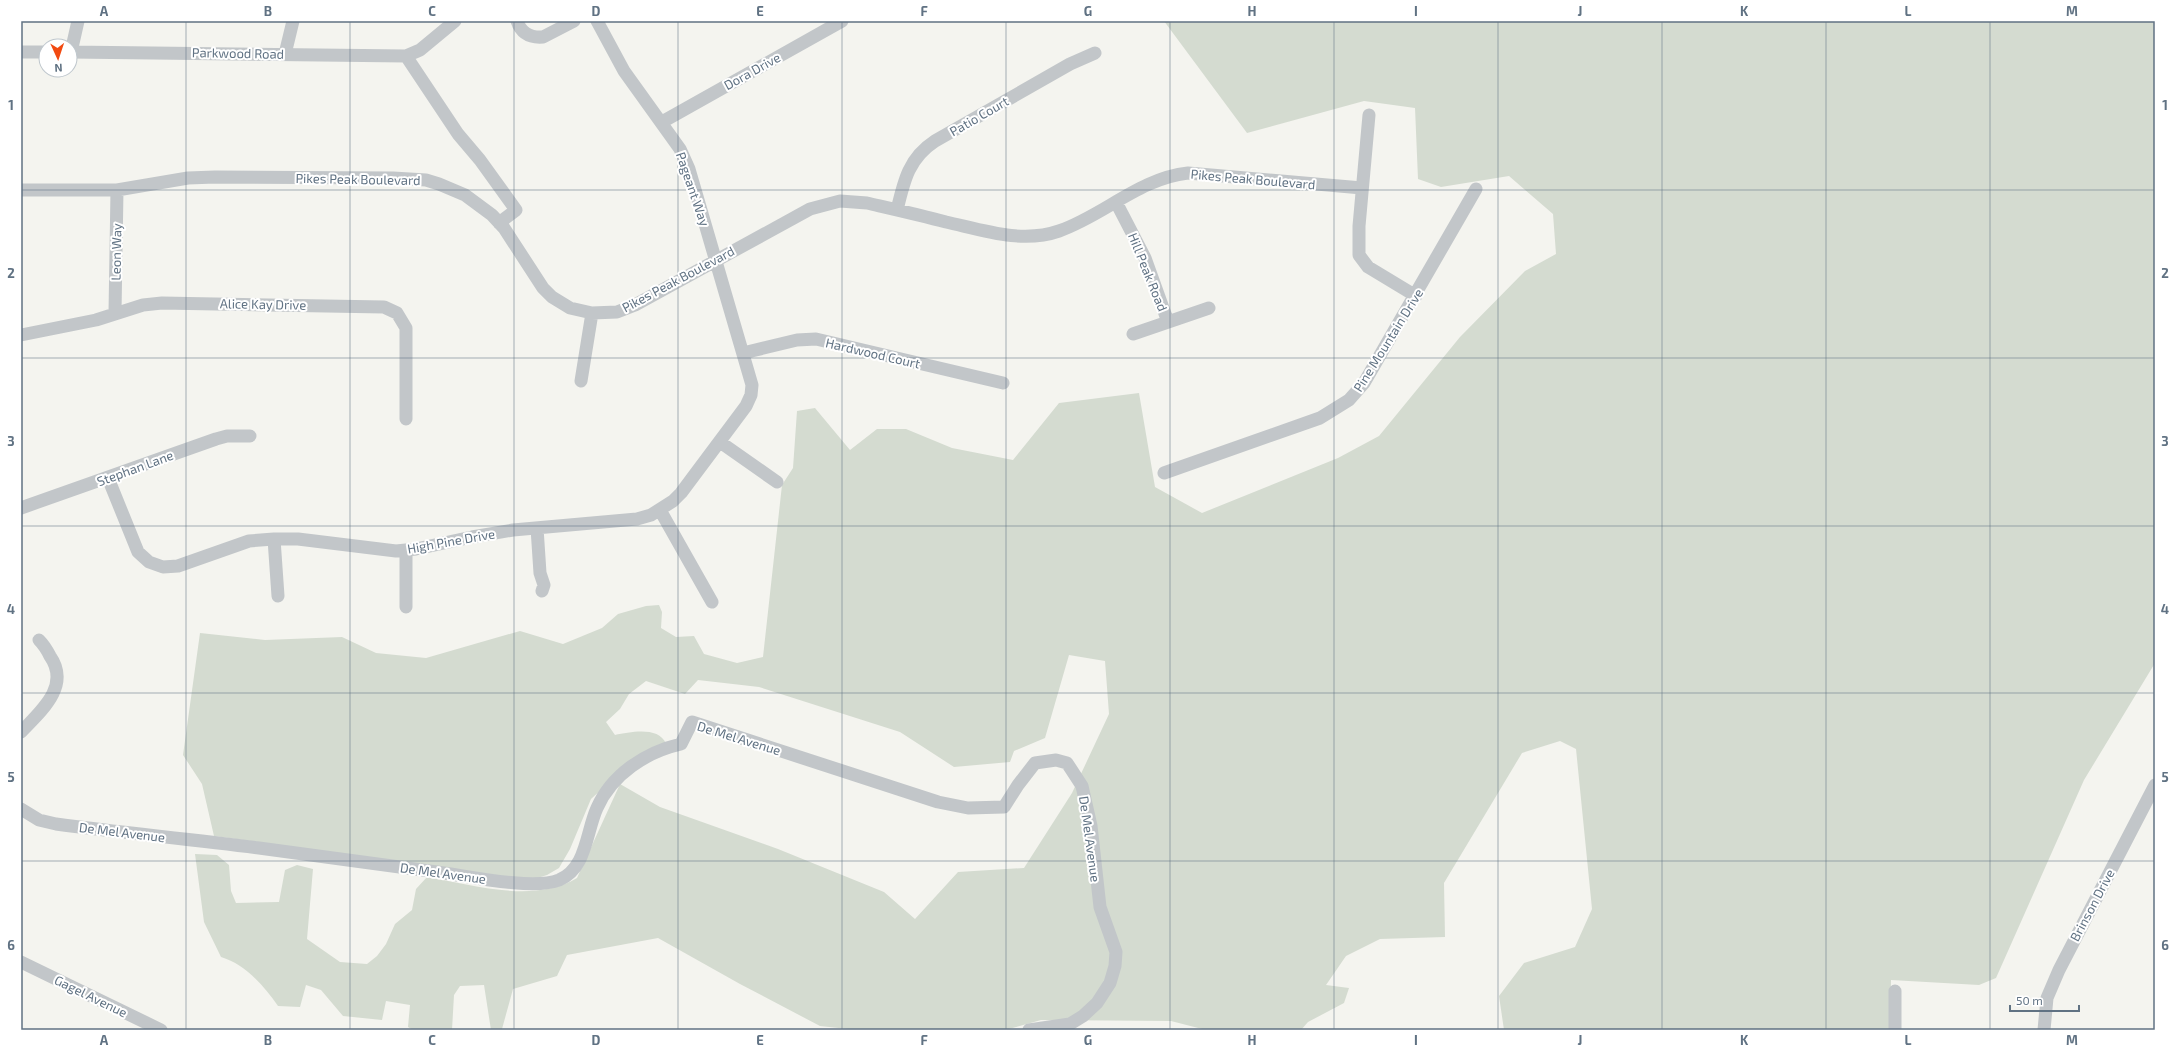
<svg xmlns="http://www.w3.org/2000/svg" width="2176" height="1051" viewBox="0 0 2176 1051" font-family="'Exo 2',sans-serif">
<rect width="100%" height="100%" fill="#f4f4ef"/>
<path fill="#d4dbd0" d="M1164,21H2155V663L2084,780L1996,978L1979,985L1891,980L1890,1030H1504L1499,996L1524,963L1575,947L1592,909L1576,749L1560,741L1522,753L1444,883L1445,937L1380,939L1346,956L1326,985L1349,988L1344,1003L1308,1022L1301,1030H1206L1171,1021L1041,1020L1005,1030H857L820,1026L740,984L658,938L567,955L557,976L513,989L502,1029L491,1030L484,985L460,986L454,995L452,1030H413L408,1027L410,1005L386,1001L382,1020L343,1016L321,990L306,985L300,1007L278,1006C264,986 245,964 221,957L204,922L195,854L217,855L229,865L231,891L236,903L279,902L285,870L297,865L313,869L307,939L340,962L367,964L377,956L386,944L395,924L412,910L416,889L427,877C474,885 533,904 577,878L620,784L660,807L778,849L884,892L915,919L958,872L1024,868L1072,793L1109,714L1105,661L1069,655L1045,738L1014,751L1010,762L954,767L900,732L759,687L698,680L685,694L646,681L629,694L620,709L606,722L615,735C631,732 659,726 666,744L637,757L591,799L570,849L559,868L547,875L531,880L214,836L202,784L183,755L200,633L265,640L342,637L376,653L426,658L520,631L563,644L602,628L618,614L646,606L659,605L662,612L661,628L676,637L694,636L704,654L737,663L763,657L782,485L793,468L797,411L815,408L850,450L877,429H906L952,448L1013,460L1059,403L1139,393L1155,487L1202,513L1338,458L1379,436L1460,337L1525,271L1556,254L1553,214L1509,176L1441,187L1418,179L1415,108L1364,101L1247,133Z"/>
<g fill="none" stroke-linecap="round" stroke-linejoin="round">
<path stroke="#c2c6c9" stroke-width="13" d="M517,21C521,33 530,38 543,37L574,21
M21,52H46
M70,52L406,56L420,50L455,21
M71,52L78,21
M285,54L293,21
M406,56L458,134L480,160L516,210L499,223
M1369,115L1359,226V255L1368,267L1416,296
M662,122L842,21
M21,190H117L188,178L215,177L393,178L426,180L439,184L465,195L492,215L504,228L543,288L552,297L570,308L592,313L617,312L635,305L810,209L840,201L867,203C893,209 920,215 946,222C982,230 1022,244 1059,231C1103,216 1140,178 1188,173L1362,188
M1116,202L1145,258L1168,322
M897,210C904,180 909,158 935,141L1070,64L1095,53
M115,313L117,190
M1133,334L1209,308
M21,335L96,320L143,305L162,303L384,307L397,313L406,328V419
M743,353L797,340L816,339L1003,383
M581,381L592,313
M720,442L777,482
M1164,473L1320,418L1349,400L1364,383L1476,189
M108,478L138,552L149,562L163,567L178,566L249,541L274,539H298L396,551L416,549L472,537L513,530L637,519L651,515L673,501L681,493L746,406L751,395L752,385L689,169L680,149L624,71L597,21
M21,508L216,439L227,436H250
M660,510L712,602
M537,528L540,573L544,585L542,591
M274,539L278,596
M406,550V607
M21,732C41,711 71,686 50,656C47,650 44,645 39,640
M21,809L39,820L56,824C123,833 191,839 259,848C321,856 382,865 444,873C472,877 534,890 559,880C587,868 586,832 597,808C612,774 646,752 681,744L692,722L938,802L968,808L1004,807L1018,785L1035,763L1056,760L1067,763L1082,786L1091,826L1100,907L1116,952L1115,966L1110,983L1097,1003L1083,1016L1070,1024L1029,1030
M21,962L161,1030
M1895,1030V991
M2044,1030L2047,998L2059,970L2155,785"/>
</g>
<path fill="none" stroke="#607283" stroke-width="1" stroke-opacity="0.55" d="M186,21V1030M350,21V1030M514,21V1030M678,21V1030M842,21V1030M1006,21V1030M1170,21V1030M1334,21V1030M1498,21V1030M1662,21V1030M1826,21V1030M1990,21V1030M21,190H2155M21,358H2155M21,526H2155M21,693H2155M21,861H2155"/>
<g text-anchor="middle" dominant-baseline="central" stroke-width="4" stroke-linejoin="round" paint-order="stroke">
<g font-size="13" fill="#607283" stroke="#fff">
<text transform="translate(238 53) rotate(1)">Parkwood Road</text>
<text transform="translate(752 71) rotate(-29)">Dora Drive</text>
<text transform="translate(979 116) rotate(-30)">Patio Court</text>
<text transform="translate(358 179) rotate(1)">Pikes Peak Boulevard</text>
<text transform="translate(1253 179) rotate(5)">Pikes Peak Boulevard</text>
<text transform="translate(693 189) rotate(71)">Pageant Way</text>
<text transform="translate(116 252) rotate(-89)">Leon Way</text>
<text transform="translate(1148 272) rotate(68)">Hill Peak Road</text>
<text transform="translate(678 279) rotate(-28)">Pikes Peak Boulevard</text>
<text transform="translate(263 304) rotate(1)">Alice Kay Drive</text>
<text transform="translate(1388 340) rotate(-58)">Pine Mountain Drive</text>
<text transform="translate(873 353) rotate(13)">Hardwood Court</text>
<text transform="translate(135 468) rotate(-20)">Stephan Lane</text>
<text transform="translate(451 541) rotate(-10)">High Pine Drive</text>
<text transform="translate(739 738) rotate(17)">De Mel Avenue</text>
<text transform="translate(122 832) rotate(7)">De Mel Avenue</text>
<text transform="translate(1090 839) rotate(82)">De Mel Avenue</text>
<text transform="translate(443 873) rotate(8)">De Mel Avenue</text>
<text transform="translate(2092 905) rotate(-62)">Brinson Drive</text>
<text transform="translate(91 996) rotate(26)">Gagel Avenue</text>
</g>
</g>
<rect width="2176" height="1051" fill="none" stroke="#ffffff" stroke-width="44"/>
<g transform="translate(58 58) rotate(177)"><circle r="19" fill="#ffffff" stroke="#bfc7cd"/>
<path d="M0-3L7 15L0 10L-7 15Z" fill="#f24a11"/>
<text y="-6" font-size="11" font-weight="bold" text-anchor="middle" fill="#607283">N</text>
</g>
<path d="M2010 1005v6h69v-6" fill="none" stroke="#607283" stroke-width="2"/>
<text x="2016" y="1005" font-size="12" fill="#607283" stroke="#ffffff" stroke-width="3" paint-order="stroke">50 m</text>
<rect x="22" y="22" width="2132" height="1007" fill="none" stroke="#607283" stroke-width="1.5"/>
<g font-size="13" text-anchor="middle" font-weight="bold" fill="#607283">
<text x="104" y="16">A</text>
<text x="268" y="16">B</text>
<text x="432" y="16">C</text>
<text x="596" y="16">D</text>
<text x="760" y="16">E</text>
<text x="924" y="16">F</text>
<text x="1088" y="16">G</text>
<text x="1252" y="16">H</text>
<text x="1416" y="16">I</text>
<text x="1580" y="16">J</text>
<text x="1744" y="16">K</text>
<text x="1908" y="16">L</text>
<text x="2072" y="16">M</text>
<text x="11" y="110">1</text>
<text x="2165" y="110">1</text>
<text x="11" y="278">2</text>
<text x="2165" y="278">2</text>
<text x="11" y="446">3</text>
<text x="2165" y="446">3</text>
<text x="11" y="614">4</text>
<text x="2165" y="614">4</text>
<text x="11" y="782">5</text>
<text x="2165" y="782">5</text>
<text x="11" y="950">6</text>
<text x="2165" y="950">6</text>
<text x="104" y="1045">A</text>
<text x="268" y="1045">B</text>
<text x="432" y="1045">C</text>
<text x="596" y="1045">D</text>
<text x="760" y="1045">E</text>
<text x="924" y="1045">F</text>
<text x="1088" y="1045">G</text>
<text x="1252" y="1045">H</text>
<text x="1416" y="1045">I</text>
<text x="1580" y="1045">J</text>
<text x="1744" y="1045">K</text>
<text x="1908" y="1045">L</text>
<text x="2072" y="1045">M</text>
</g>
</svg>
